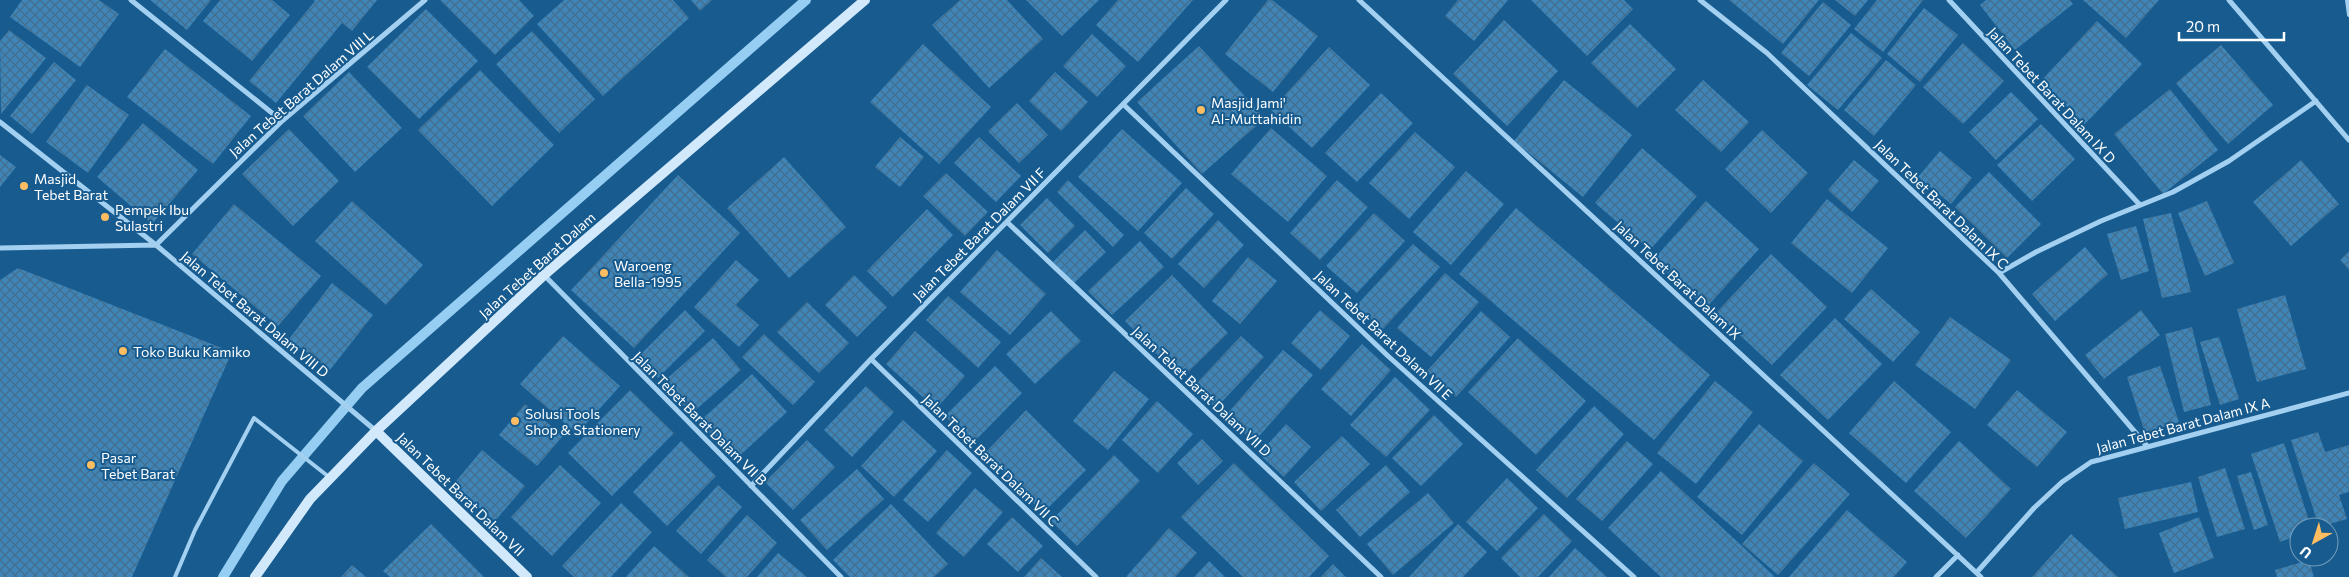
<svg xmlns="http://www.w3.org/2000/svg" width="2349" height="577" viewBox="0 0 2349 577" font-family="Commissioner,sans-serif">
<defs>
<pattern id="building-cross-hatch" width="8" height="8" patternUnits="userSpaceOnUse" patternTransform="scale(1.25)"><rect width="8" height="8" fill="#3f85b8"/><path d="M0 0l8 8M0 8l8-8" fill="none" stroke="#446e8d"/></pattern>
</defs>
<rect width="100%" height="100%" fill="#175b8f"/>
<g fill="none" stroke-linecap="round" stroke-linejoin="round">
<path stroke="#96cdf2" stroke-width="10" d="M223,577L282,481L362,388L806,0"/>
</g>
<path fill="url(#building-cross-hatch)" d="M22,0H99L119,14L80,67L10,17Z
M150,0H211L187,30Z
M220,0H272L290,15L252,61L203,21Z
M313,0H377L352,31L342,23L276,103L249,81L315,1Z
M440,0H519L534,16L495,55Z
M564,0H673L689,18L603,96L537,24Z
M691,0H712L700,11Z
M960,0H1007L1043,39L989,88L932,25Z
M1026,0H1099L1062,36Z
M1118,0H1193L1138,62L1096,25Z
M1268,0H1272L1318,36L1273,92L1225,54Z
M1458,0H1508L1474,41L1445,16Z
M1531,0H1624L1633,9L1587,56Z
M1729,0H1819L1783,44Z
M1835,0H1868L1855,16Z
M1877,0H1923L1883,52L1854,29Z
M1986,0H2070L2073,4L2015,50L1980,5Z
M2083,0H2159L2126,38Z
M1823,2L1851,25L1809,76L1781,53Z
M1924,8L1958,35L1920,82L1887,54Z
M426,9L478,61L419,119L367,67Z
M1504,20L1558,71L1507,126L1453,74Z
M2097,21L2142,64L2085,124L2040,82Z
M1630,24L1676,69L1637,108L1591,63Z
M9,30L46,58L1,114L0,41Z
M532,31L595,99L559,133L496,64Z
M1851,33L1882,58L1838,110L1807,85Z
M1092,34L1126,66L1097,97L1063,66Z
M1963,43L2004,81L1963,124L1923,87Z
M923,44L991,107L939,164L870,102Z
M2221,45L2273,105L2228,144L2176,83Z
M1199,46L1265,118L1202,174L1137,102Z
M1329,47L1370,85L1312,148L1271,110Z
M165,49L251,116L213,164L127,97Z
M1886,60L1916,85L1874,136L1844,110Z
M54,62L76,80L32,134L10,116Z
M480,70L554,145L492,206L418,130Z
M349,72L402,128L355,172L303,116Z
M1055,72L1088,102L1061,131L1029,101Z
M1564,80L1632,135L1583,197L1514,141Z
M1703,80L1749,122L1721,152L1675,110Z
M87,85L129,115L88,173L46,142Z
M2170,89L2218,150L2163,194L2114,134Z
M2011,92L2038,119L1996,160L1969,132Z
M1381,93L1413,123L1357,182L1325,153Z
M1017,103L1048,135L1019,163L988,131Z
M143,123L198,170L152,224L97,177Z
M2041,124L2075,159L2032,201L1997,165Z
M1271,128L1327,176L1288,222L1231,174Z
M289,129L339,181L293,226L242,174Z
M1122,129L1182,183L1138,231L1078,177Z
M1762,130L1808,173L1771,213L1725,169Z
M1415,132L1455,167L1409,219L1369,183Z
M900,137L924,157L900,187L875,167Z
M979,137L1021,176L996,202L954,163Z
M1642,148L1697,196L1650,250L1595,203Z
M1940,151L1972,178L1951,204L1918,177Z
M0,155L16,167L0,187Z
M784,157L846,227L789,278L727,208Z
M1854,160L1879,181L1852,212L1828,190Z
M2301,160L2339,204L2291,246L2253,202Z
M1466,171L1504,204L1451,265L1413,232Z
M1989,172L2041,224L2007,258L1955,207Z
M946,173L988,212L965,236L923,196Z
M678,175L740,233L634,348L571,290Z
M1068,180L1124,235L1113,247L1057,192Z
M1337,180L1368,207L1320,260L1290,233Z
M1186,188L1214,214L1172,259L1144,233Z
M1047,198L1075,226L1048,253L1020,225Z
M1827,199L1888,248L1852,293L1791,243Z
M352,201L423,265L386,305L315,241Z
M1706,201L1759,249L1706,308L1653,260Z
M2207,201L2234,263L2205,276L2178,213Z
M234,204L321,276L278,326L192,254Z
M1516,208L1710,375L1654,440L1459,274Z
M927,209L953,235L893,297L867,271Z
M1374,213L1405,241L1357,293L1326,266Z
M2171,213L2191,292L2162,298L2143,219Z
M1218,220L1244,245L1204,288L1178,264Z
M2136,226L2149,271L2121,280L2107,234Z
M1085,230L1106,252L1074,283L1053,262Z
M1140,241L1164,267L1112,315L1088,291Z
M1413,244L1440,267L1382,330L1356,306Z
M2085,247L2108,274L2055,321L2032,294Z
M997,250L1046,294L1010,335L960,292Z
M2349,251V270L2340,260Z
M1771,254L1827,307L1772,365L1716,313Z
M1248,257L1277,281L1240,324L1212,301Z
M736,260L759,280L736,305L759,325L739,347L694,307Z
M18,268L232,352L132,577H0V280Z
M1445,273L1479,302L1431,357L1397,328Z
M854,275L887,307L857,337L825,305Z
M1172,275L1228,333L1181,379L1125,321Z
M332,283L373,315L330,370L289,339Z
M1871,289L1920,332L1893,362L1844,319Z
M2285,295L2306,369L2257,382L2237,309Z
M948,296L1001,342L978,368L926,320Z
M807,302L849,343L819,373L777,332Z
M685,310L705,331L658,378L638,357Z
M1320,310L1350,336L1321,370L1291,343Z
M2141,310L2160,335L2104,379L2085,355Z
M1051,311L1081,341L1035,384L1006,354Z
M1481,311L1510,337L1456,397L1427,371Z
M1950,317L2011,360L1975,409L1915,365Z
M1835,318L1882,364L1828,420L1780,375Z
M2192,327L2211,405L2184,412L2165,334Z
M915,331L965,376L936,409L886,364Z
M764,334L815,382L793,405L742,357Z
M563,336L620,386L577,434L520,384Z
M1241,336L1264,357L1216,408L1193,387Z
M2219,337L2239,399L2220,405L2200,342Z
M713,338L741,370L691,414L663,382Z
M1518,338L1586,401L1536,455L1468,392Z
M1362,344L1391,370L1351,416L1321,389Z
M1283,350L1313,375L1254,442L1225,416Z
M995,366L1022,393L972,444L945,416Z
M2160,366L2179,422L2145,433L2127,377Z
M1114,371L1149,399L1108,450L1073,421Z
M752,374L787,412L734,461L699,422Z
M1395,377L1430,410L1386,457L1350,425Z
M1715,381L1753,412L1696,484L1657,453Z
M1894,381L1951,432L1906,483L1849,433Z
M866,386L894,412L852,457L824,430Z
M630,390L674,433L612,496L568,453Z
M2017,390L2067,432L2037,467L1987,425Z
M1157,401L1193,434L1158,473L1122,440Z
M525,404L563,436L537,466L499,435Z
M1594,406L1624,434L1567,498L1536,470Z
M1026,410L1086,470L1043,513L984,454Z
M1434,415L1463,444L1421,486L1392,458Z
M903,420L937,451L894,497L861,466Z
M1286,424L1311,447L1284,477L1259,454Z
M1759,424L1803,461L1742,535L1697,497Z
M2318,432L2325,452L2349,445V492L2339,495L2347,519L2319,527L2291,440Z
M1342,436L1370,464L1321,511L1294,482Z
M1202,439L1223,461L1198,485L1177,463Z
M807,440L835,467L793,510L765,482Z
M681,441L716,476L667,526L633,492Z
M1627,441L1653,464L1602,521L1576,499Z
M1959,441L2011,489L1966,538L1914,491Z
M2284,443L2311,527H2299V535L2280,542L2251,454Z
M482,450L525,486L495,521L452,486Z
M947,450L972,473L928,522L903,500Z
M1114,455L1140,481L1077,546L1051,521Z
M1234,463L1329,556L1309,577H1243L1181,517Z
M1814,463L1850,494L1778,575L1742,544Z
M560,465L601,503L552,556L511,517Z
M1386,465L1410,492L1360,537L1336,510Z
M2225,468L2245,529L2217,537L2198,477Z
M857,469L884,499L827,550L800,520Z
M1661,471L1742,546L1775,577H1661L1640,558L1608,528Z
M2251,472L2268,525L2254,530L2237,476Z
M1507,478L1538,508L1497,551L1466,522Z
M2191,482L2198,512L2125,529L2118,498Z
M718,485L742,507L701,554L676,531Z
M975,488L1003,512L964,557L936,533Z
M1428,493L1454,523L1393,575L1367,544Z
M621,503L652,532L611,577H574L562,566Z
M891,504L948,564L934,577H850L833,560Z
M1847,510L1907,562L1894,577H1789Z
M1544,514L1572,541L1538,577H1520L1501,558Z
M747,515L777,543L747,577H726L707,560Z
M1012,517L1043,546L1018,572L987,544Z
M2199,517L2214,558L2174,573L2159,533Z
M431,524L484,577H390L383,571Z
M1458,524L1487,552L1463,577H1409Z
M1169,528L1197,553L1175,577H1126Z
M2071,534L2118,577H2032Z
M654,546L689,577H626Z
M1575,548L1607,577H1549Z
M778,553L807,577H757Z
M1041,558L1062,577H1024Z
M2309,560L2314,577H2277L2275,570Z
M1209,561L1225,577H1194Z
M1333,564L1346,577H1321Z
M352,565L366,577H341Z"/>
<g fill="none" stroke-linecap="round" stroke-linejoin="round">
<path stroke="#a3d0f0" stroke-width="4" d="M2347,0L2349,15
M175,577L195,530L254,418L329,477"/>
<path stroke="#a3d0f0" stroke-width="5" d="M131,0L282,121
M1359,0L1981,577
M1700,0L1767,53L1999,273L2147,446
M1949,0L2140,205
M2229,0L2349,140
M1123,104L1388,356L1634,577
M0,122L156,245L376,431
M1007,222L1381,577
M0,248L156,245L282,121L425,0
M1999,273L2036,252L2101,221L2173,192L2229,161L2316,101
M544,275L841,577
M871,359L1096,577
M751,486L871,359L1226,0
M1977,572L2034,508L2062,482L2091,462L2349,393
M1936,577L1958,555"/>
<path stroke="#d1e9fb" stroke-width="10" d="M376,431L527,577
M255,577L310,499L376,431L544,275L865,0"/>
</g>
<g fill="#ffbd62" stroke="#175b8f" stroke-width="2">
<circle cx="1201" cy="110" r="5"/>
<circle cx="24" cy="186" r="5"/>
<circle cx="105" cy="217" r="5"/>
<circle cx="604" cy="273" r="5"/>
<circle cx="123" cy="351" r="5"/>
<circle cx="515" cy="421" r="5"/>
<circle cx="91" cy="465" r="5"/>
</g>
<g text-anchor="middle" dominant-baseline="central" stroke-width="4" stroke-linejoin="round" paint-order="stroke">
<g font-size="14" fill="#fff" stroke="#175b8f">
<text transform="translate(301 93) rotate(-41)">Jalan Tebet Barat Dalam VIII L</text>
<text transform="translate(2052 95) rotate(47)">Jalan Tebet Barat Dalam IX D</text>
<text transform="translate(1942 204) rotate(44)">Jalan Tebet Barat Dalam IX C</text>
<text transform="translate(979 234) rotate(-45)">Jalan Tebet Barat Dalam VII F</text>
<text transform="translate(537 265) rotate(-42)">Jalan Tebet Barat Dalam</text>
<text transform="translate(1678 280) rotate(43)">Jalan Tebet Barat Dalam IX</text>
<text transform="translate(255 314) rotate(40)">Jalan Tebet Barat Dalam VIII D</text>
<text transform="translate(1384 335) rotate(43)">Jalan Tebet Barat Dalam VII E</text>
<text transform="translate(1202 391) rotate(43)">Jalan Tebet Barat Dalam VII D</text>
<text transform="translate(700 418) rotate(45)">Jalan Tebet Barat Dalam VII B</text>
<text transform="translate(2183 425) rotate(-15)">Jalan Tebet Barat Dalam IX A</text>
<text transform="translate(991 460) rotate(44)">Jalan Tebet Barat Dalam VII C</text>
<text transform="translate(461 494) rotate(44)">Jalan Tebet Barat Dalam VII</text>
</g>
<g font-size="14" fill="#fff" stroke="#175b8f" text-anchor="start">
<text x="1211" y="102">Masjid Jami'<tspan x="1211" dy="16">Al-Muttahidin</tspan></text>
<text x="34" y="178">Masjid<tspan x="34" dy="16">Tebet Barat</tspan></text>
<text x="115" y="209">Pempek Ibu<tspan x="115" dy="16">Sulastri</tspan></text>
<text x="614" y="265">Waroeng<tspan x="614" dy="16">Bella-1995</tspan></text>
<text x="133" y="351">Toko Buku Kamiko</text>
<text x="525" y="413">Solusi Tools<tspan x="525" dy="16">Shop &amp; Stationery</tspan></text>
<text x="101" y="457">Pasar<tspan x="101" dy="16">Tebet Barat</tspan></text>
</g>
</g>
<g transform="translate(2314 542) rotate(219)"><circle r="24" fill="#175b8f" stroke="#749dbc"/>
<path d="M0-4L9 19L0 12L-9 19Z" fill="#ffbd62"/>
<text y="-8" font-size="14" font-weight="bold" text-anchor="middle" fill="#ffffff">U</text>
</g>
<path d="M2179 32v8h105v-8" fill="none" stroke="#ffffff" stroke-width="2.5"/>
<text x="2186" y="32" font-size="15" fill="#ffffff" stroke="#175b8f" stroke-width="4" paint-order="stroke">20 m</text>
</svg>
